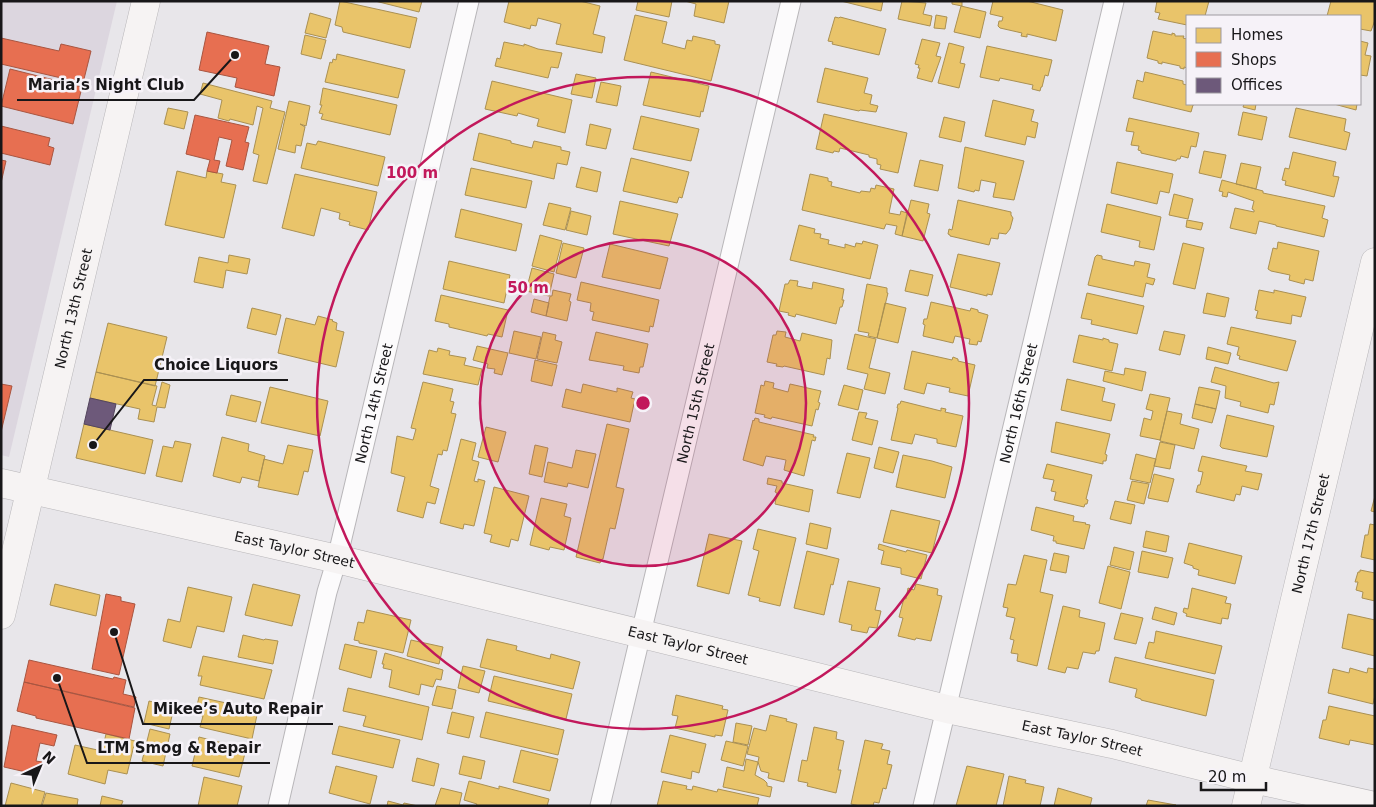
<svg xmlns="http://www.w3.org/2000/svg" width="1376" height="807" viewBox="0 0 1376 807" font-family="'DejaVu Sans',sans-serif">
<rect width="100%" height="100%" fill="#e8e6ea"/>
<path fill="#dcd6df" d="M1,1H117L9,457L1,455Z"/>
<path fill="#e9c46a" stroke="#aa9052" d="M340,1L417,18L410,48L343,32L342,27L335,25Z
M375,1H422L419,12Z
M509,1H580L600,6L593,34L605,37L602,53L556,44L561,24L538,18L536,26L531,25L530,29L504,22Z
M638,1H672L669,17L636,10Z
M685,1H729L724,23L694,16L696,4Z
M841,1H883L881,11Z
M902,1L926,3L923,14L932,16L930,26L898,19Z
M952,1H962V6L952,4Z
M993,1H1027L1063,10L1056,41L1027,34V37L1021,36L1022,33L1000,28L998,26L999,21H1002L1003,17L990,14Z
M1157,1H1209L1205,16H1187V25L1158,19L1160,13L1155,12Z
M1331,1H1375V20L1371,31L1360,29V16H1327Z
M961,6L986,12L980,38L954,32Z
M310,13L331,19L326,38L305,33Z
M635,15L667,22L662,43L685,49L687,40L692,41L693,36L715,41V44L720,45L711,81L624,60Z
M936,15L947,17L945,29L934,28Z
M835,17L839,18L840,17L886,29L879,55L832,44L833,42L828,41Z
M1153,31L1172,35V33L1175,34V36H1184L1183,38L1187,39V68L1184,67V69L1180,68V66L1162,62V64L1158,63V61L1147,58Z
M305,35L326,40L321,59L301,54Z
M922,39L940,43L936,56L941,57L932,82L917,78L920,68H918L919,65L915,64Z
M1360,41L1368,43L1365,55L1371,56L1367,76L1360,75Z
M504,42L524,46V44L538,49L562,53L558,68L551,67L548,78L495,66L497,58L500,59Z
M949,43L964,47L960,63L965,64L959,88L938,83Z
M987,46L1052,60L1048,76L1045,75L1042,87H1041L1040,91L1032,89L1033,85L1000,78L999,81L980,77Z
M337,54L405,70L398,98L325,82L330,62L332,63L333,59L336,60Z
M825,68L868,78L864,93L872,95L870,104L878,106L876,112L860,110L859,111L817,102Z
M651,72L709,86L703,112L701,111L700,117L643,105Z
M1145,72L1183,81V84L1187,85V104H1196L1193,105L1191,112L1133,98L1137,80L1143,82Z
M576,74L596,78L592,98L571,94Z
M492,81L572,100L565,133L537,126L539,119L518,113L517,116L485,109Z
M601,82L621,86L617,106L596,102Z
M203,83L272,101L270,108L285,112L267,184L253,181L259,155L253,153L263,108L257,106L253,125L230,119L229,121L218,118L222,100L200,94Z
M323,88L397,105L390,135L321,119L323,114L319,113L322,105H320Z
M993,100L1034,110L1031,121L1038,123L1035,138L1027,136L1025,145L985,136Z
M289,101L310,106L306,126L300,124L305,127L301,146L296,145L295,153L278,149Z
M1244,104H1256L1255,110L1243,107Z
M1334,104H1357L1356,110Z
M168,108L188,112L184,129L164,124Z
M1296,108L1346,119L1344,131L1350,133L1346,150L1289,137Z
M1243,112L1267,117L1262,140L1238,135Z
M824,114L907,133L898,173L880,169L881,165L877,164V159L869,157V155L840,148L839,152L834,151L833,153L816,149Z
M641,116L699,129L691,161L633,149Z
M944,117L965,122L961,142L939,137Z
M1129,118L1199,133L1196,147L1191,146L1188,158L1181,156L1180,159H1177L1176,161L1141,153V151L1138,150L1139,146L1131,145L1134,132L1126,131Z
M590,124L611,129L606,149L586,145Z
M479,133L511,141V143L532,148L534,141L561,147V150L570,152L567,165L557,163L554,179L473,160Z
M318,141L385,157L378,186L301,168L307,143L316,145Z
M965,147L1024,161L1014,200L993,197L996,183L981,180L979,191L975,190L974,192L958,188Z
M1204,151L1226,155L1221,178L1199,173Z
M1293,152L1336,162L1333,176L1339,177L1334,197L1285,185L1286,181L1282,180L1285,168L1289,169Z
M631,158L689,172L682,198L679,197L677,203L623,191Z
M920,160L943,165L938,191L914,186Z
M1117,162L1173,174L1169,193L1160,191L1157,204L1111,193Z
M1241,163L1261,167L1256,189L1236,184Z
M581,167L601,172L597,192L576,187Z
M471,168L532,181L526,208L465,195Z
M177,171L206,178L207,171L223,174L221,182L236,185L224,238L165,225Z
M295,174L377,192L368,230L349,225L350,222L339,219L340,213L321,208L314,236L282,228Z
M810,174L828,178V181L832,182L831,186L860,193L861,191L870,192L871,188L875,189L876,185L894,189L889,213L900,215L901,211L907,213L902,236L895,234L897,226L886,224L884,229L802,210Z
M1222,180L1263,191V193L1325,206L1322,218L1328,220L1324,237L1276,226V225L1259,221L1256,234L1230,228L1235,208L1254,212V210L1252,209L1254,201L1228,192L1227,197L1222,196L1223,192L1219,191Z
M1174,194L1193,199L1188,219L1169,215Z
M911,200L929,204L927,213L930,214L923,241L902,236Z
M958,200L1011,212V215L1013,218L1010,229L1006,234L999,233L998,239L991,238L989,245L950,236V235L948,234L949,229L952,230Z
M620,201L678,214L669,246L613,234Z
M549,203L571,208L565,230L543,225Z
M1107,204L1161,217L1154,250L1139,247L1140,241L1101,232Z
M461,209L522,224L516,251L455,237Z
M571,211L591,216L587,235L566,230Z
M1187,220L1203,223L1201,230L1186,227Z
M799,225L815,229L814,233L821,234L820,238L829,240L828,244L845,248V244L855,247L856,243L862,244L863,241L878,245L870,279L790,260Z
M540,235L562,241L554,272L532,266Z
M1278,242L1319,251L1313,281L1305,279L1304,284L1289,280L1290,275L1271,271L1268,269L1273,248L1277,249Z
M563,243L584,248L576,278L556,273Z
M1183,243L1204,248L1195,289L1173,284Z
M610,244L668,258L660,289L602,277Z
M958,254L1000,263L992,295L987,294V296L950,287Z
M229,255L250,259L247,274L226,270L223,288L194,282L199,257L228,263Z
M1097,255L1102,256V259L1134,266L1135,261L1150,264L1147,277L1155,279L1153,285L1146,283L1143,297L1088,285L1095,257Z
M449,261L510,275L504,303L443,289Z
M532,268L554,274L549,296L526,291Z
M910,270L933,275L928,296L905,291Z
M790,280L798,281L797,286L812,289L813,282L844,289L842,300H844L842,307H840L836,324L796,314L795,317L788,315L789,313L779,311L785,284H788Z
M581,282L659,300L653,327L650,326L649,332L592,320L594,312L590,311L591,303L577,300Z
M867,284L887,288V293H888L877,338L868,336L869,333L858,331Z
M553,290L571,294L569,301L571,302L567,321L546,316L550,296H552Z
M1259,290L1274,293V290L1306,297L1301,317L1292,315L1291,324L1256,318L1258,311L1255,310Z
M1087,293L1144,306L1137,334L1091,324L1092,320L1081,318Z
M1207,293L1229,298L1225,317L1203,313Z
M441,295L508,310L502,337L488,334L487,336L449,327V324L435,321Z
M534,299L549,303L546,316L531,312Z
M931,302L970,311L971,308L978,310V312L988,315L981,342L978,341L977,345L969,344L970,339L955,336L953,343L923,336L925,325L923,324L924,319H927Z
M885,303L906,308L898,343L877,338Z
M252,308L281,315L276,335L247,328Z
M318,316L333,320L332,321L337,323L336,330L344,332L336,367L278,353L286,318L315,325Z
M108,323L167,337L155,386L96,372Z
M1231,327L1296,341L1287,371L1239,359L1240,356L1237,355L1239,347L1227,344Z
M514,331L541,337L536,359L509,353Z
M777,331L786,332L785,337L800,341L802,333L832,340L830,359L827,358L824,375L784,366L783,367L776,366L777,364L767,362L773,335H776Z
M1164,331L1185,335L1180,355L1159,350Z
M543,332L556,335L555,340L562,342L557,363L537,359Z
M596,332L648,344L643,367H640L639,373L623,370L624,366L589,360Z
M855,334L876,339L869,368L890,373L885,394L864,389L868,374L847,369Z
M1079,335L1103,340V338L1109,340V342L1118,344L1112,371L1073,362Z
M477,346L508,353L502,375L494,373L495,369L487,368L488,364L473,360Z
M1208,347L1231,353L1228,364L1206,359Z
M438,348L450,351L449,355L466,358L464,365L482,369L478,385L423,374L429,350L437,352Z
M912,351L952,360L953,357L958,359V361L975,365L968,396L949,392L950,388L927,383L924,394L904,389Z
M535,360L557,365L552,386L531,381Z
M1215,367L1274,383L1279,382L1274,405L1270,404L1268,413L1240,406L1241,402L1225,398L1226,386L1211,382Z
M1125,368L1146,372L1142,391L1103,381L1105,371L1124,375Z
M96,372L157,386L152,405L156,406L162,382L170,385L165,408L157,407L154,422L138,419L140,409L90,398Z
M1067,379L1105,388L1102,401L1115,404L1111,421L1061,410Z
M765,381L774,383L773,388L788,392L790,384L821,391L818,402L820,403L818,410L816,409L812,426L772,417L771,419L764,417L765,415L755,413L761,385L764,386Z
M423,382L453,389L450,401L454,402L451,413L456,414L447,451L443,450L442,455L438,454L430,486L439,489L435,504L427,502L423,518L397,511L405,477L391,473L397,436L413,440L416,429L411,428Z
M583,384L617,392V388L633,392L631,398L635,399L630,422L562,407L566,389L581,393Z
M844,385L863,390L858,410L838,405Z
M270,387L328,401L320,436L261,423Z
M1199,387L1220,391L1216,409L1195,404Z
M1150,394L1170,398L1160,440L1140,436L1144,418L1151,420L1153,411L1146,409Z
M231,395L261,402L256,422L226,415Z
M901,401L941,411V408L946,409L945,412L963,416L956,447L937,443V439L915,434L912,444L891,440L898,408H897L898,404H900Z
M1195,404L1216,409L1212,423L1192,418Z
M1167,411L1182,414L1180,424L1199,429L1194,449L1160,441Z
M859,412L867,413L865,418L878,421L872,445L852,440Z
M1227,415L1274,426L1267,457L1222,448L1220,446Z
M755,418L759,419V422L814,435L813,437H816L815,441L812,440L804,476L784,470L786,460L766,456L763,466L743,460L753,420L754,421Z
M1056,422L1110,434L1105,454L1107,455L1106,461H1103V464L1051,452Z
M84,424L153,440L145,474L76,458Z
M607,424L629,429L616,487L624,489L615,529L610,528L603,559H602L600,563L576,557Z
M486,427L506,432L498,462L478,457Z
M222,437L249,444L248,451L265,456L259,481L242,477L240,483L213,476Z
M461,439L476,443L472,460L479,462L474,481L478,482V479L485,481L474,526L464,524L463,529L440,523Z
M175,441L191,444L182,482L156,476L163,446L173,448Z
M1160,442L1175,445L1170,469L1154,466Z
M288,445L313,450L308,472L304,471L298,495L258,487L264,459L283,464Z
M535,445L548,448L542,477L529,474Z
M879,447L899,452L893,473L874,468Z
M576,450L596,454L588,488L568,483L567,487L544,482L548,462L572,468Z
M847,453L870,458L860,498L837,493Z
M1136,454L1156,459L1150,483L1130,479Z
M903,455L932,461L952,467L945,498L896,487Z
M1202,456L1247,466L1245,471L1262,474L1258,490L1242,486L1240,495L1236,494L1234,501L1196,492L1198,485H1200L1203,472L1198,471Z
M1047,464L1092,475L1086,499L1088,500L1087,504H1085L1084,507L1054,500L1056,492L1051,491L1054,480L1043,478Z
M1154,474L1174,479L1168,502L1148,498Z
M768,478L782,481V483L813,490L809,512L775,504L777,493L775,492L777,486L767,484Z
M1132,481L1149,484L1144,504L1127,500Z
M494,487L529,496L518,541L511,539L509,547L490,542L492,535L484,533Z
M1375,496V512L1371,511Z
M541,498L567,504L564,516L571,518L564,550L550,547L549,550L530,545Z
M1115,501L1135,505L1131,524L1110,519Z
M1036,507L1074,516L1073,521L1086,523L1085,524L1090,525L1084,549L1056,543V541H1053L1054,536L1031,530Z
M891,510L940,521L932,553L883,542Z
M810,523L831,528L827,549L806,544Z
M1370,524L1375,525V560L1361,557L1365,535H1368Z
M758,529L796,538L780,606L759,601L760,598L748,595L759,551L753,549Z
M1146,531L1169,536L1166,552L1143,547Z
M709,534L742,541L729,594L697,586Z
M1189,543L1242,556L1235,584L1198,575L1199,570L1193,568V566L1184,563Z
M879,544L906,552L907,550L927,555L921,579L901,574V568L881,564L884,551L878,549Z
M1114,547L1134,552L1130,570L1110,565Z
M807,551L839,559L833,585L831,584L824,615L794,608Z
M1142,551L1173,558L1168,578L1138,572Z
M1054,553L1069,556L1066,573L1050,570Z
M1024,555L1047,560L1040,592L1053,595L1037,666L1017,661L1018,654L1011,653L1014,640L1010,639L1015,618L1006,616L1008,608L1003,607L1008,584L1016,585Z
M1108,566L1130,572L1121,609L1099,603Z
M1360,570L1375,573V601L1362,598L1363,592L1356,590L1358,582H1355L1358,572H1360Z
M848,581L880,588L875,610L881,611L877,628L869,627L867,633L851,630L852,625L839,622Z
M55,584L100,595L96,616L50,605Z
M253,584L300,595L292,626L245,615Z
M916,584L938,589L937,595L942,596L931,641L916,638L915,640L898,636L903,618L899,617L904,598L906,599L908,588L914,590Z
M188,587L232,597L224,632L197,626L191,648L163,641L168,619L180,622Z
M1192,588L1227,597L1225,603L1231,604L1228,619L1222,618L1221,624L1186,616L1187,614L1183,612L1184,608L1188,609Z
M1063,606L1080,610L1079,617L1105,623L1099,651H1096L1095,654L1083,652L1078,669L1067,667L1065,673L1048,669Z
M1155,607L1177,613L1174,625L1152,619Z
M367,610L411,620L403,653L359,643V641L354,640L358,622L364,623Z
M1121,613L1143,618L1136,644L1114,639Z
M1348,614L1375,620V656L1342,648Z
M1156,631L1222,646L1215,674L1145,658L1149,642L1154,643Z
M243,635L264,640L265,639L278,641L273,664L238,657Z
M487,639L517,646L516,650L550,659L551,654L580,662L573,689L480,667Z
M411,640L443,647L439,664L407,656Z
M345,644L377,651L371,678L339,669Z
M385,653L443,670L441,680L436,679L433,687L421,684L419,695L389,687L392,670L383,668L384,664H382Z
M203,656L272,670L264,699L200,685L202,676H198Z
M1115,657L1214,680L1206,716L1141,700V699L1135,697L1137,689L1109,682Z
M463,666L485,671L479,693L458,688Z
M1350,668L1367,673L1368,668L1375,669V695L1373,704L1328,693L1333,669L1349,673Z
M494,676L572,694L566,719L488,701Z
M437,686L456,690L452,709L432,705Z
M348,688L429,707L422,740L363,726L366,716L343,711Z
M676,695L723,706L722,709L728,710L722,736L715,735V737L675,728L678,716L672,715Z
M199,697L258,710L252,739L200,727L203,716L195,714Z
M149,701L174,707L169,729L144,723Z
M1329,706L1375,716V745L1350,740L1349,745L1319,738L1323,720H1326Z
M452,712L474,717L469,738L447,733Z
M486,712L564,730L558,755L480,737Z
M770,715L787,719L786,721L797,724L784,782L768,778L769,773L761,771L758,762L759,757L747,754L754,728L766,731Z
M736,723L752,726L748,745L733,742Z
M339,726L400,740L393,768L332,754Z
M814,727L837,732L836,739L844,741L838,770H841L836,793L807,786L808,783L798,781L802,760L807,761Z
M150,729L170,734L163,766L142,761Z
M106,734L135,741L127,774L108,770L105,784L68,774L75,745L102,751Z
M670,735L706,744L699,773L692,771L691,779L661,772Z
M199,737L246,749L239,777L192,766Z
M865,740L883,744L881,749L890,751L887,764L892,765L886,789L883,788L879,803L874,802L873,806H860L851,804Z
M726,741L748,746L743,766L721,760Z
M521,750L558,759L550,791L513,782Z
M463,756L485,761L481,779L459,774Z
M417,758L439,764L434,786L412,781Z
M746,759L758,762L755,775L764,780L767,783V786L772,787L770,797L723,787L727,767L744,771Z
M336,766L377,776L370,804L329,793Z
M967,766L1004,774L996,806H956Z
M1009,776L1026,780L1025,783L1044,787L1040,806H1003Z
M204,777L242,786L237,806H198Z
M469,781L499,789V786L549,799L547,806H476L477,804L464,800Z
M663,781L687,786L686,789L692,790L693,786L717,792L718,789L759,798L757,806H657Z
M11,783L45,792L41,806H5Z
M441,788L462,793L459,806H435Z
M1058,788L1092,798L1090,806H1054Z
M46,793L78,799L77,806H42Z
M102,796L123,801L121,806H100Z
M1148,800L1176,805L1146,806Z
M388,801L403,805L404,803L418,806H387Z"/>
<path fill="#e76f51" stroke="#a95540" d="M207,32L269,46L265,64L280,67L274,96L235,87L237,78L199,70Z
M1,38L59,51L61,44L91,51L83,83L1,64Z
M10,69L82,87L73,124L1,106Z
M195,115L249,127L245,142L249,143L243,170L226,166L232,140L219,137L214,160L220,161L217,173L207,171L210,160L186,154Z
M1,126L50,138L48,146L54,148L50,165L1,153Z
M1,160L6,161L1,183Z
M1,384L12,386L1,432Z
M106,594L121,597V601L135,604L119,675L92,669Z
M29,660L113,679L114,677L126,680L123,694L136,697L134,707L24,682Z
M24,682L135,708L129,739L36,718V716L17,711Z
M12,725L57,735L54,746L40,743L36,761L42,762L39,775L4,767Z"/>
<path fill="#6d597a" stroke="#54455d" d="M90,398L116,404L110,430L84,424Z"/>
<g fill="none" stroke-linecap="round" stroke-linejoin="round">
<defs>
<g id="minor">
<path id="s1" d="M278,806L327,592L337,559L469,1"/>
<path id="s2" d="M600,806L791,1"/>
<path id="s3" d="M923,806L1114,1"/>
</g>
<g id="secondary">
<path id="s4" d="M1,483L337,559L947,709L1112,744L1253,779L1375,806"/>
<path id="s5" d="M1,615L146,1"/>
<path id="s6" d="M1246,806L1375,262"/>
</g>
</defs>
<use href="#minor" stroke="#b8b6b9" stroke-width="21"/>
<use href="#secondary" stroke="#b8b6b9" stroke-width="29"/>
<use href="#minor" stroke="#fcfbfc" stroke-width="19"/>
<use href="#secondary" stroke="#f6f3f3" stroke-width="28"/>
</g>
<circle cx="643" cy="403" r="163" fill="#c2185b" fill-opacity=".12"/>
<g fill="none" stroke="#c2185b" stroke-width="2.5">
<circle cx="643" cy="403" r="163"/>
<circle cx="643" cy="403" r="326"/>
</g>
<g text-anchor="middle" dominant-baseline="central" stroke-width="5" stroke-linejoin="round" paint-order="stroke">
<g font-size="14" fill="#181719" stroke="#f6f2f8">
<text stroke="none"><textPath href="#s5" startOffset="315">North 13th Street</textPath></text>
<text stroke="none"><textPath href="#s1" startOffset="414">North 14th Street</textPath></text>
<text stroke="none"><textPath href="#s2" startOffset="414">North 15th Street</textPath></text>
<text stroke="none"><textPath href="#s3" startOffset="414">North 16th Street</textPath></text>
<text stroke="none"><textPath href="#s6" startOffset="280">North 17th Street</textPath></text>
<text stroke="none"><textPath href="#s4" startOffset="301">East Taylor Street</textPath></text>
<text stroke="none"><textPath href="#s4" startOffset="706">East Taylor Street</textPath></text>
<text stroke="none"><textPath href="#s4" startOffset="1111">East Taylor Street</textPath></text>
</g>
</g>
<circle cx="643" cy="403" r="8" fill="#c2185b" stroke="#f6f2f8" stroke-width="2.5"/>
<g font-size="15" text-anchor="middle" font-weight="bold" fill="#c2185b" stroke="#f6f2f8" stroke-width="5" stroke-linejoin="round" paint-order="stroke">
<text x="412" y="178">100 m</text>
<text x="528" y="293">50 m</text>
</g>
<path fill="none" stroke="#181719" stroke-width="2" d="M235 55L194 100H17M93 445L144 380H288M114 632L143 724H333M57 678L87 763H270"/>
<g fill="#181719" stroke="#f6f2f8" stroke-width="2">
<circle cx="235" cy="55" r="5"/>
<circle cx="93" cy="445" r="5"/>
<circle cx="114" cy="632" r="5"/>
<circle cx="57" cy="678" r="5"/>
</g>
<g font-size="15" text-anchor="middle" font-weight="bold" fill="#181719" stroke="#f6f2f8" stroke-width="5" stroke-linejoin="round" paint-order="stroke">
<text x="106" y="90">Maria’s Night Club</text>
<text x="216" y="370">Choice Liquors</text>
<text x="238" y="714">Mikee’s Auto Repair</text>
<text x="179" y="753">LTM Smog &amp; Repair</text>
</g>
<rect width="1376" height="807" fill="none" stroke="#181719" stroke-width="5"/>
<rect x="1186" y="15" width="175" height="90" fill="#f6f2f8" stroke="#9d9a9f"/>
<rect x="1196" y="28" width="25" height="15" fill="#e9c46a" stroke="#9d9a9f"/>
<text x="1231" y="40" font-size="15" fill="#181719">Homes</text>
<rect x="1196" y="52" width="25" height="15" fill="#e76f51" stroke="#9d9a9f"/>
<text x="1231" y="65" font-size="15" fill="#181719">Shops</text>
<rect x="1196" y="78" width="25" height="15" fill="#6d597a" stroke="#9d9a9f"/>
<text x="1231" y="90" font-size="15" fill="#181719">Offices</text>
<g transform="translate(40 767) rotate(44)" stroke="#f6f2f8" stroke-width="4" paint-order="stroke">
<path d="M0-4L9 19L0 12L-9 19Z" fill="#181719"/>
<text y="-8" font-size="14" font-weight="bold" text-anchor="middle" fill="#181719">N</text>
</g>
<path d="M1201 782v8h65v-8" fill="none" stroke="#181719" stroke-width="2.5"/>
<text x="1208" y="782" font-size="15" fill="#181719" stroke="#f6f2f8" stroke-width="4" paint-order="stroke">20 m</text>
</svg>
